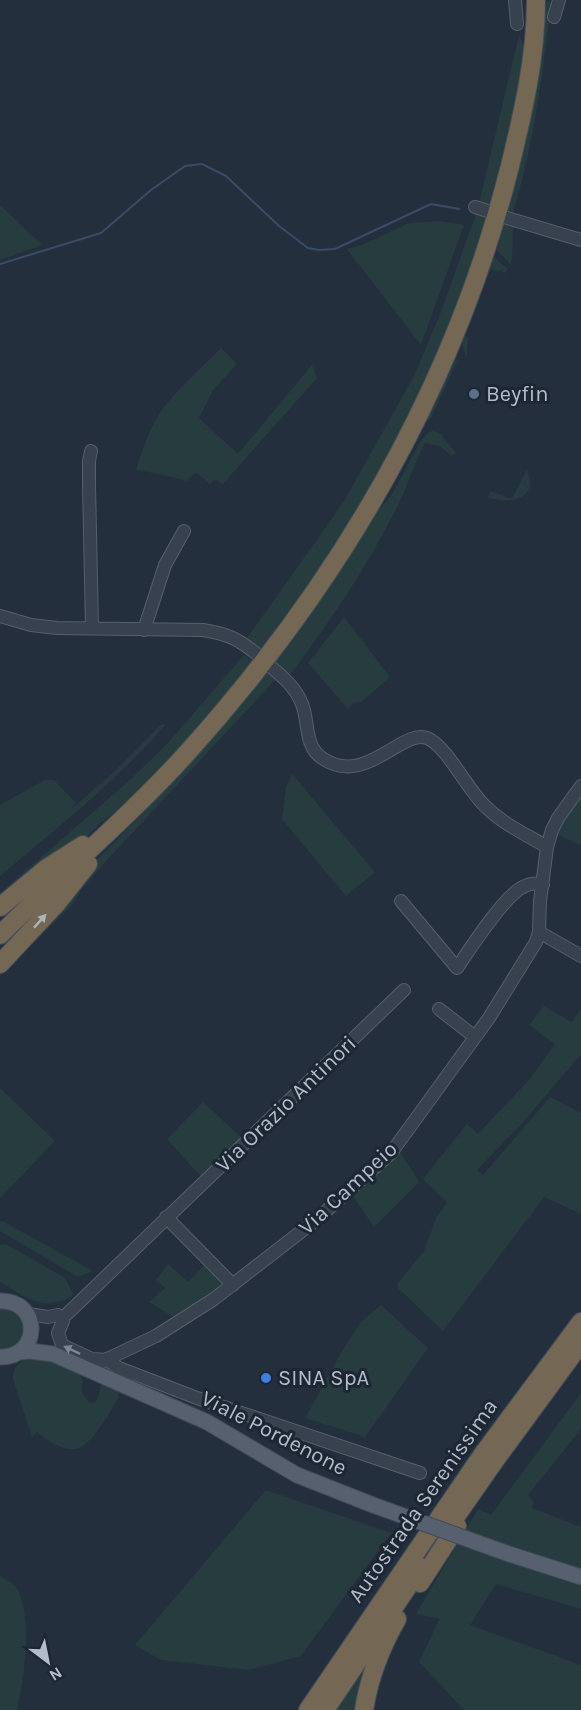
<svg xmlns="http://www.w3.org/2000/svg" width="581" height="1710" viewBox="0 0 581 1710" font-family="Karla,sans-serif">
<rect width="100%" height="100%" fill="#242f3e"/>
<path fill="#263c3f" d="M547,1L551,2C543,74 534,143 513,213H508L534,104L545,27L543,22Z
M519,35L524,46L521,87L492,208L479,203Z
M0,205L42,245L0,260Z
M477,211L489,216L427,384L362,507L261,654L245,641L343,503L415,374L441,312Z
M440,221L464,225L421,345L347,249L362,245L409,223Z
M504,222L514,225C511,238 514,251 511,264L497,251Z
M492,255L508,269L505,273L500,270L498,272L491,269L463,335L469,338L467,345V358C464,351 461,342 463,335Z
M221,348L237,364L213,390L199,418L238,454L312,365L317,378L222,485L216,479L210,484L196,472L187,481L160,474L136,470C142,450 150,427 162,410C179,387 201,368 221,348Z
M455,355L457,361L431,418L426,422Z
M433,431L443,435L442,437L456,453L452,456L440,446L425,443C413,465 407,489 395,511C366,569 329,623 290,675L273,663L337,577L375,514L391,496L420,442L428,432Z
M527,469C528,474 531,480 530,484C529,504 499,502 487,497L491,491L509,498L513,497Z
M344,617L390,677L361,702L353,703L348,709L308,663Z
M244,655L255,663L230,694L135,797L99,824L83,841L0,900V893L131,779L166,745Z
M266,671L276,679L107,860L81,890L72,905L0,976V971L91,866L140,816Z
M166,724C117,781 57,828 0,876V805L45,780H54L76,803L70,810L113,773L161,725Z
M292,774L375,872L346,896L282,819L286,787Z
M581,796V845L556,834L563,819Z
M544,1006L572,1022L581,1009V1054L525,1120L477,1170L483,1175L550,1097L581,1113V1214L544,1197L443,1331L397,1287L398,1283L424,1251L436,1218L447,1203L423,1179L467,1124L478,1134L529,1080L555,1044L529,1025Z
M0,1088L55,1141L0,1198Z
M203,1102L242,1138L202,1178L167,1139Z
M400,1152L419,1182L374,1227L352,1194Z
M0,1221L4,1222L93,1271L78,1277L0,1231Z
M6,1244L65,1278L73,1294L70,1298C39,1311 26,1297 0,1282V1245Z
M168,1264L188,1282L204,1265L226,1287L174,1317L149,1302L165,1288L156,1280Z
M381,1305L428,1348L365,1437L305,1418L344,1348L361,1322Z
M0,1308L17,1312C30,1329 25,1351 0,1349Z
M34,1357C50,1361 76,1364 83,1381C80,1391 83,1396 90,1403L96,1402L102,1383L117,1389L119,1397C111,1410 92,1446 76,1449C62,1451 47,1440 37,1432L32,1437L13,1379C13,1365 21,1361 34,1357Z
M581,1393V1429L528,1495L534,1503L532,1508L581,1527V1609L496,1584L470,1625L581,1665V1710H464L419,1662L439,1620L441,1619L416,1614L478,1509L491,1515Z
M266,1490L391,1533L301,1656L249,1670L161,1660L135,1645Z
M0,1576C7,1580 14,1583 18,1590C33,1622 24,1677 17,1710H0Z
M361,1671L365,1678L360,1710H335Z"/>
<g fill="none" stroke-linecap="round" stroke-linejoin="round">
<path stroke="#394c67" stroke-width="2" d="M0,264L101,233L151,190L185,166L202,164L226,176L279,226L308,248L319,250L335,249L431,204L459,209"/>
<defs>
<path id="minor" d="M515,0L517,24
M554,17L559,0
M475,207L491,212
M504,217L581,240
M91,451L89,461V485L92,628
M0,616L31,625L57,628L203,630C228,634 239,639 259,656
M144,630L165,565L184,531
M270,666C283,677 296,688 302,704C309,721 304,746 322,758C365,788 402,728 427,738C447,746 468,791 486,807C503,824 527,835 547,847
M401,901L457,968C470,949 502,899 521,888C529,883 534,883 543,885
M539,932L581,956
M439,1009L475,1037
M166,1217L233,1285
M28,1314L48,1317L58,1315
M67,1314L404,990
M63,1321L58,1333L62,1345L92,1359L107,1360L119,1368L197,1398L420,1473
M86,1369L156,1336L214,1299L316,1220L391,1153L489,1018L536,942L539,932L540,901L547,847L552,830L558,818L581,786"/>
<path id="major" d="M0,1301C42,1300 41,1358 0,1357
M20,1352L30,1351L53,1354L207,1422L297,1475L373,1505
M509,1554L581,1577"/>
<path id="highway" d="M0,907L47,868L83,845
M0,935C62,873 129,817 187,753C339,584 453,390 509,170C523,113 536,58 536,0
M0,964L57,903L88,864
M445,1532L493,1463L581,1343
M420,1583L457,1526
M308,1710L483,1454L581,1322
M325,1710L421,1567
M364,1710C369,1678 381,1647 397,1619"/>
</defs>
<use href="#minor" stroke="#565f6c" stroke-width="14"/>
<use href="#major" stroke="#414a57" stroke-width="17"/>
<use href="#highway" stroke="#434c59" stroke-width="20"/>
<use href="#minor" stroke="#38414e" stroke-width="12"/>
<use href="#major" stroke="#56606e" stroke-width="15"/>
<use href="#highway" stroke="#746855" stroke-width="18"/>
<defs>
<path id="major-bridge" d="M373,1505L509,1554"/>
</defs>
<use href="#major-bridge" stroke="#414a57" stroke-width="17" stroke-linecap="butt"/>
<use href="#major-bridge" stroke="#56606e" stroke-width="15"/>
</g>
<defs><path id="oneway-solid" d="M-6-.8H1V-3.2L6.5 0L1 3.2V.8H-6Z" transform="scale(1.5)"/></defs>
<use fill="#aeb4bd" href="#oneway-solid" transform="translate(40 921) rotate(-48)"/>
<use fill="#7c8592" href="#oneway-solid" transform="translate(72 1350) rotate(-155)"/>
<circle fill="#5c6f8a" stroke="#1d2633" stroke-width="2" cx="474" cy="394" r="6"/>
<circle fill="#3f7fe0" stroke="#1d2633" stroke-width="2" cx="266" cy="1378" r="6"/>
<g text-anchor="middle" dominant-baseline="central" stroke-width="6" stroke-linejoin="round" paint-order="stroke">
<g font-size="22" fill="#b4bcc9" stroke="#1d2633" text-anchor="start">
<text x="486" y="394">Beyfin</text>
<text x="278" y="1378">SINA SpA</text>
</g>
<g font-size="22" fill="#b4bcc9" stroke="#1d2633">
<text transform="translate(286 1104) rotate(-44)">Via Orazio Antinori</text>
<text transform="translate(348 1188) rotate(-43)">Via Campeio</text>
<text transform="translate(274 1433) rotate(27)">Viale Pordenone</text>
<text transform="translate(423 1501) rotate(-55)">Autostrada Serenissima</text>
</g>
</g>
<g transform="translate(48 1662) rotate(148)" stroke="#1d2633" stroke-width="4.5" paint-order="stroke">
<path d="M0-4.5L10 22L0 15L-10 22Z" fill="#b4bcc9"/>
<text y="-9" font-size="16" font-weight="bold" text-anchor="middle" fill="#b4bcc9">N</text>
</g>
</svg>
